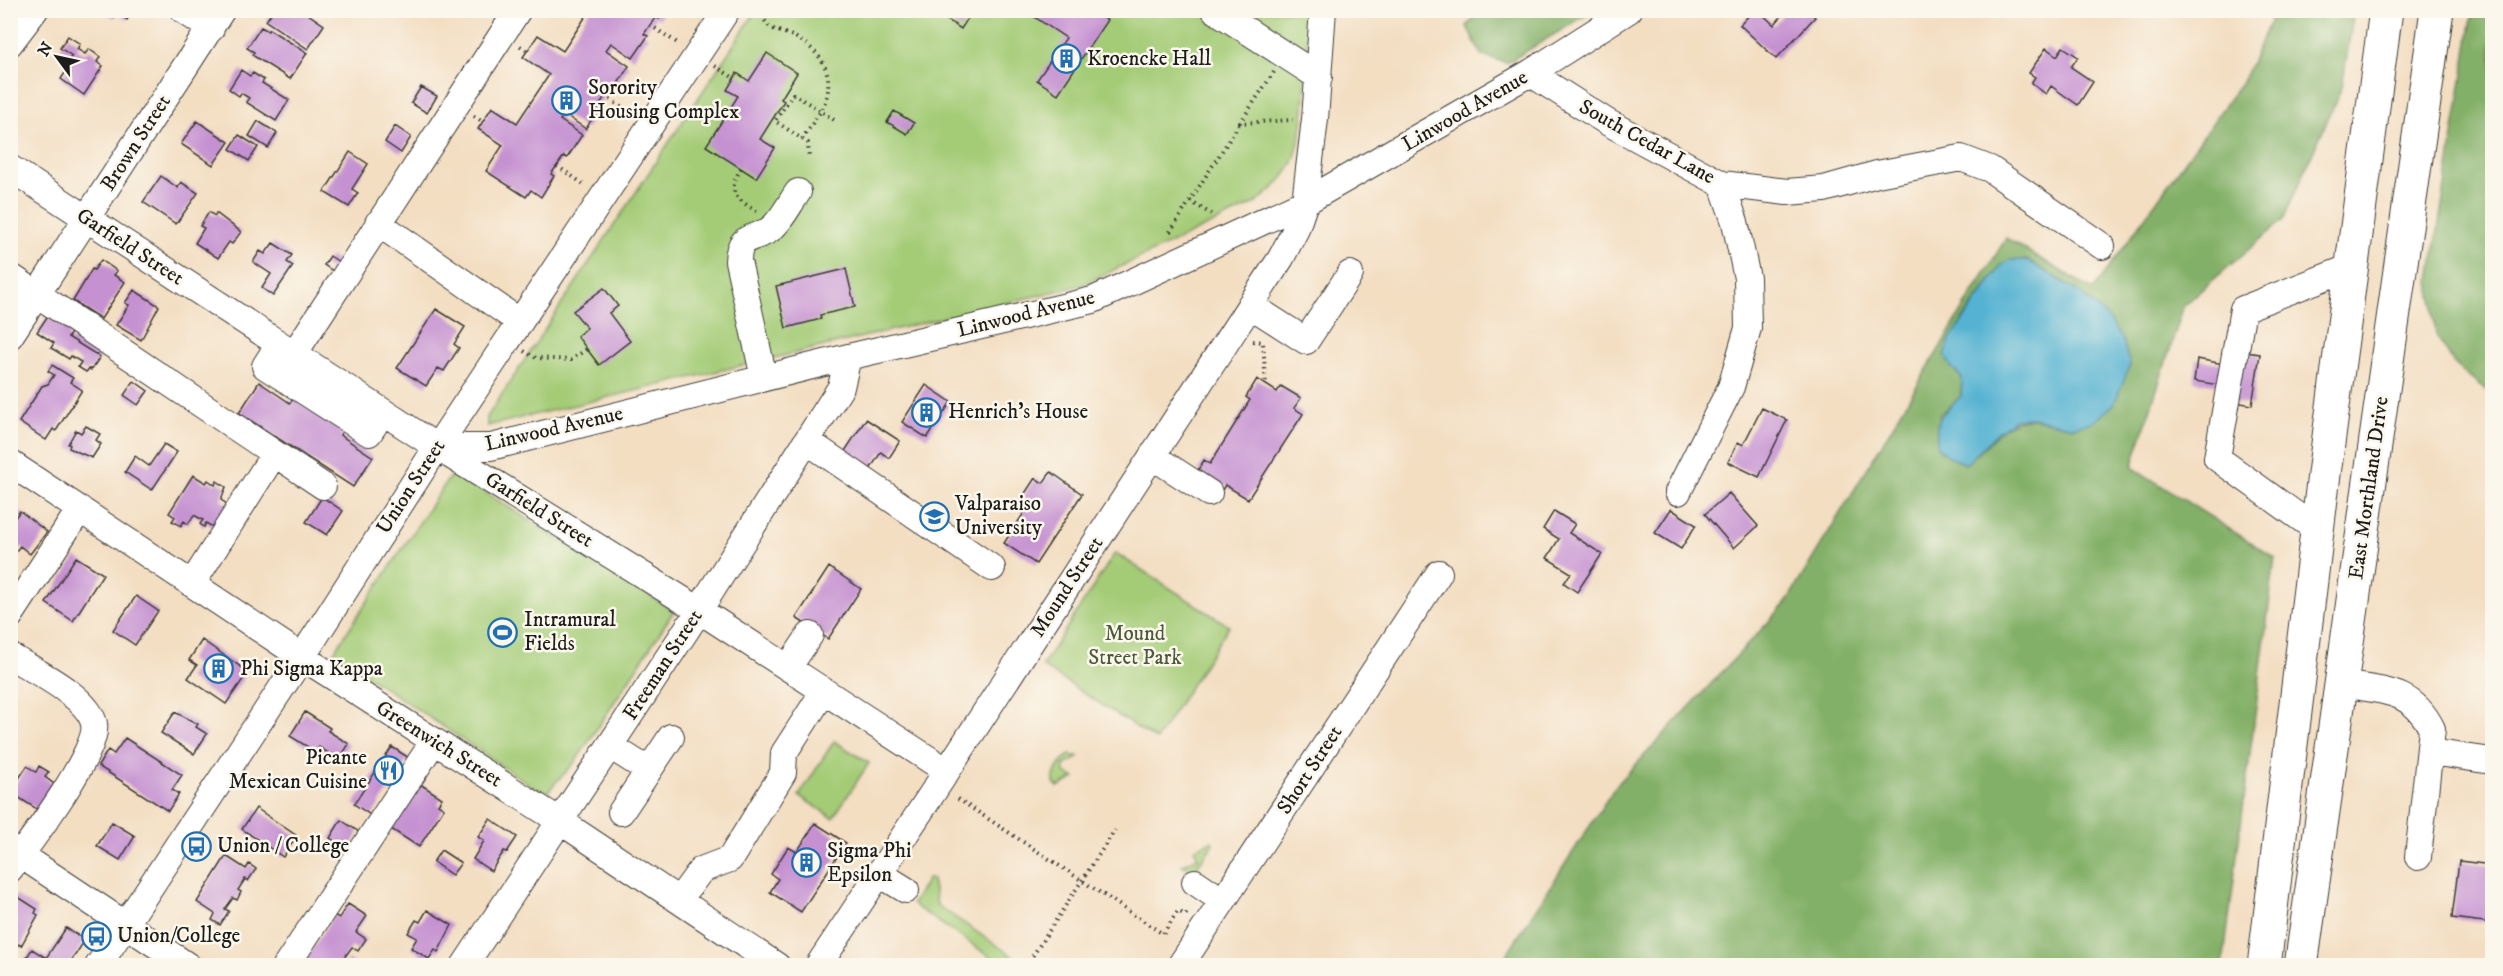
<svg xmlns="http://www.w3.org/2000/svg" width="2503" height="976" viewBox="0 0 2503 976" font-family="'IM FELL DW Pica',serif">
<rect width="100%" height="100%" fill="#fbf7ec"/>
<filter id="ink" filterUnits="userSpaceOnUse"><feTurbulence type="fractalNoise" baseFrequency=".0167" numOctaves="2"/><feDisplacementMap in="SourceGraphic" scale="12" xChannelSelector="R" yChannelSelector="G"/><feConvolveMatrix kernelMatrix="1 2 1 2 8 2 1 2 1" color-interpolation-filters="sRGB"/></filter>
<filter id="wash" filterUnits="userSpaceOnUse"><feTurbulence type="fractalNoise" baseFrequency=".008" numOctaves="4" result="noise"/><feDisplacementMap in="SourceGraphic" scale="24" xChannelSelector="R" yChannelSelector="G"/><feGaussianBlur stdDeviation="1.35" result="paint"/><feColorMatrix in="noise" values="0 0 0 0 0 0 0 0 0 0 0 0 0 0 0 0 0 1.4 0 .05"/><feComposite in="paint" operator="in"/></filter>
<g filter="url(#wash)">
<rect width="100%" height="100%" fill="#f3dec2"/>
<path fill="#a4cc77" stroke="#60744a" stroke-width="1.5" d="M756,11H1309C1306,49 1308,135 1291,166C1283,181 1269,192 1256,203L1082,285L487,426V417Z
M453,472L674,611L577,759C568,772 557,779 548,792L535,788L333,653Z
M1115,553L1229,626L1156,740L1042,666Z
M834,741L869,763L833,818L799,796Z
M1070,755L1079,757L1063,766L1066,774L1075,778L1058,787L1054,783C1052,773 1061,760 1070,755Z
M1212,841L1213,845L1195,869H1190L1182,865L1198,857L1194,849Z
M928,878L932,880L937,905L1023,963L1021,965H996L995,960L912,904Z"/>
<path fill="#83b068" stroke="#506642" stroke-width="1.5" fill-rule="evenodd" d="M1481,10H1593V11L1507,63L1481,55L1467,26Z
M2275,11H2354L2342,87L2283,220L2184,305L2132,467L2275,558L2223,965L1499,966L1615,787L1786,603L2006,238L2093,290L2243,80ZM2027,260L2078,291L2108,318L2074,427C2018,415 2017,411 1977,455L1939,415L1961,397L1962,378L1951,367L1962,320L2001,266Z
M2473,11H2492V395L2455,365L2436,335L2430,280Z"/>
<path fill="#54b2d2" stroke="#386777" stroke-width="1.5" d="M2009,260H2027L2078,291L2108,318L2123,341L2130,365L2114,404L2095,421L2074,427L2032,418L2015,419L1997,433L1966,464L1951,458L1938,448C1933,418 1940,416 1961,396L1962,378L1951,367L1945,355L1950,339L2001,266Z"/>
<g id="blocks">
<path fill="#c591d1" d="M103,10H133L127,20L117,13L114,18Z
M273,10H302L324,25L308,49L266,21Z
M590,10H665L659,19L656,17L650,25L644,34L648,36L633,58L611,43L606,50L629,66L614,90L610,88L605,96L586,129L564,114L560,120L582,135L567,158L564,156L551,174L554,176L541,197L531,190L526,197L486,171L503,145L478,129L492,107L517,123L549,75L523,57L538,35L563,51Z
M932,10H973L961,29Z
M1024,10H1092L1107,20L1058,94L1037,80L1066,38Z
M1754,10H1758L1774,25L1787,10H1808L1815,17L1776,59L1740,25Z
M261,27L268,31L269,29L307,53L290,79L252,55L254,52L247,48Z
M68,36L80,44L77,49L85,54L89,49L100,57L97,62L103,66L84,95L61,79L71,64L68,61L72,56L60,48Z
M2063,47L2078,57L2071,67L2093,82L2078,105L2051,86L2046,94L2031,83L2035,77L2029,73L2046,48L2057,56Z
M767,53L797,73L781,99L784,101L760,139L775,148L756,178L706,146L738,96L727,90L737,73L749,81Z
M241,70L250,76L253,73L264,80L262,83L289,100L276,121L246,102L249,98L241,93L239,96L229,89Z
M421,87L437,96L427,113L411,103Z
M894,111L914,123L907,134L887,122Z
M197,121L229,142L213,165L181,144Z
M258,121L277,133L268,148L249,136Z
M395,126L411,137L401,153L385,142Z
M239,135L258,147L249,161L230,149Z
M350,152L368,164L352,189L358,193L349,207L324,192Z
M161,176L178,188L181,182L198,193L176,224L143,202Z
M209,212L215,216L216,213L241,232L232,244L229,242L218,258L195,243L204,228L200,226Z
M273,243L292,255L287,262L293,266L273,296L262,288L271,274L253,262L260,251L265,254Z
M330,256L342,264L336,273L324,265Z
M101,260L117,271L114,275L125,282L101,319L73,301L92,269L94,270Z
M846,269L855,307L820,315L821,319L786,328L776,286Z
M604,288L618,306L609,313L630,341L599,365L577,336L587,328L573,311Z
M134,290L159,306L141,340L116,325L129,305L125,303Z
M436,309L465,327L454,344L459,348L444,371L438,368L426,386L397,368Z
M47,317L74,329L68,337L100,357L91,370L89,369L86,372L78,367L81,362L71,356L69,359L51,348L54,343L37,332Z
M2238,351L2260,354L2252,405L2229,401Z
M2197,359L2229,365L2225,386L2194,381Z
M52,365L73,378L70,382L82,390L56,431L53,429L46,440L19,422L42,386L48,384L54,375L48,371Z
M1257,379L1277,392L1281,386L1301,398L1294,408L1303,414L1248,499L1225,485L1222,490L1216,486L1218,483L1198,470L1204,460L1210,464L1250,400L1246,397Z
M134,381L148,391L138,405L124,395Z
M259,382L290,403L294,398L343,430L340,435L373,457L353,487L239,413Z
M926,385L951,402L927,438L902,422Z
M1762,408L1787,420L1759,477L1728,462L1738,442L1743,445Z
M866,419L900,441L889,458L881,452L869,471L843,454Z
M86,426L100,434L96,440L101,444L92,458L69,448L70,445L68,444L76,430L81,433Z
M164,444L177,452L152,490L125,472L135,456L149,466Z
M1051,472L1082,494L1036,564L1004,543L1024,513L1016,507L1035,478L1043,483Z
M193,475L206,483L208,480L215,485L217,481L226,487L221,500L233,508L216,529L206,523L204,527L200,524L203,520L194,515L188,524L184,521L181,526L172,521L175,517L169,513Z
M1729,493L1758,526L1734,548L1705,514Z
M322,497L343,511L327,535L306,522Z
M1671,509L1696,525L1681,549L1655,533Z
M20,511L47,532L30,554L20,546L12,556L10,524Z
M1554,511L1575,524L1569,533L1602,554L1577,592L1564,583L1571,573L1547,558L1559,539L1543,529Z
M76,557L103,574L73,621L46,603Z
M829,567L861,589L828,639L796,618Z
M136,596L158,611L135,645L113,630Z
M202,640L248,672L226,704L188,678L197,665L189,660Z
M175,712L198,724L196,727L207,734L194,754L161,733Z
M305,712L330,728L328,731L349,744L339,760L319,747L316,752L290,736Z
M125,738L182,775L172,790L179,794L168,811L98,766L108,750L114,754Z
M392,747L409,758L372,816L354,804Z
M27,766L36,772L39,766L49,772L45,777L54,784L38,810L10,792Z
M420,784L442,798L438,804L444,808L419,847L388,827Z
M256,808L297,836L283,857L242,829Z
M490,819L517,837L507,852L504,851L491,871L473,859L484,841L478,837Z
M341,820L359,832L348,850L330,838Z
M112,822L135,836L120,860L97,846Z
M815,823L846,843L801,912L770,892L778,879L771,874L788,847L797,852Z
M441,850L461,863L452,875L433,862Z
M226,856L246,869L249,864L256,869L248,881L245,879L238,890L241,892L237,900L233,898L225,909L229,911L220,925L212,920L215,914L197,902Z
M2459,861L2492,865V923L2452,918Z
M15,895L37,909L35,913L38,915L21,946L19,944L17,946L10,942V897L13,899Z
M348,904L367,916L356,932L366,939L358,951L352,947L341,962L345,965L349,960L357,966H301L334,915L339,918Z
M427,910L452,925L438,952L435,950L429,959L411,948L417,938L408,933L416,920L420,922Z
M66,928L85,940L68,966H21L32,949L46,958Z"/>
</g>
</g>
<g filter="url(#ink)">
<use href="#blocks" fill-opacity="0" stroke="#3c3935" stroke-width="1.5"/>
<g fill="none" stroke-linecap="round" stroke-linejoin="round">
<defs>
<path id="minor" d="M183,10L211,29
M1215,10L1319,77
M10,43L35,10
M1530,73L1607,122L1722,184L1787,192L1824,189L1877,174L1961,158L1990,169L2102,246
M10,168L437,447L699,610L947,771
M378,223L520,322
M10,276L323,486
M1250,305L1306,341L1350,274
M10,336L222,10
M279,344L265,366L369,433L383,412
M294,354L518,10
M764,378L738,261C739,230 757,242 773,227C783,218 790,203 798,192
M807,441L992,568
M437,447H491L848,357L1093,300L1305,202L1530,73L1629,10
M1152,456L1209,493
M10,463L302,657L560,821L777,966
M1678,492L1731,387L1748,328L1747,278L1735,222L1722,184
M2317,530L2217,458L2243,309L2351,267
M192,584L274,454
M10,616L80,509
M10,656C33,670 89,697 94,724C100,750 28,845 10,869
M788,668L810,635
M2341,684C2382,691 2412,688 2432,729L2418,857
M610,746L648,770
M2430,752L2492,761
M621,812L671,737
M10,848L188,966
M880,874L906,890
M1195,882L1223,901
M679,900L701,870L730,859L783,773L784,753L824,691
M98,966L302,657L437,447L727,10
M286,966L434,741
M464,966L687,629L841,387L848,357
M818,966L947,771L1281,258L1296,229L1305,202L1315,119L1323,10
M1180,966L1439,573"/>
<path id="highway" d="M2264,966L2324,474L2386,10
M2301,966L2437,10"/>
</defs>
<use href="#minor" stroke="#3c3935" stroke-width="28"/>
<use href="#highway" stroke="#3c3935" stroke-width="35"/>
<path stroke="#3c3935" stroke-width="4" stroke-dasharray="1.5 4.5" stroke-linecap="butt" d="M759,10C762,16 765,22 769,26C776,32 787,33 795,37C826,54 837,80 821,111L793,94L775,121L808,143L809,159
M650,25L679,44
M520,46L527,51
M715,66L734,78
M1274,72L1240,123L1293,120
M605,96L632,114
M474,116L483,122
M802,139L821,111L834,120
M557,166L585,185
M741,168C726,194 736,198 758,212
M1190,201L1211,214
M1170,232L1240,123
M1253,341L1263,342L1266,385
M524,351L536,358L571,360L587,349
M958,799L1163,934L1178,911L1185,915L1187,913
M1026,966L1115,830"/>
<use href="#minor" stroke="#fff" stroke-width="26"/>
<use href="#highway" stroke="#fff" stroke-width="33"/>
</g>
</g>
<defs>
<symbol id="building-ring" viewBox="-11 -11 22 22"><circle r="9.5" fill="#fbf7ec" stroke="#1f6fb2" stroke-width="1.5"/><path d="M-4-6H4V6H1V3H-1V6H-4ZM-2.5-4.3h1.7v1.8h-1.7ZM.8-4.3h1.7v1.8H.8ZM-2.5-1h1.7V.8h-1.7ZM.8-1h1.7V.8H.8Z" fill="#1f6fb2"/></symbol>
<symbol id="university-ring" viewBox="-11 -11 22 22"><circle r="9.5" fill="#fbf7ec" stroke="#1f6fb2" stroke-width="1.5"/><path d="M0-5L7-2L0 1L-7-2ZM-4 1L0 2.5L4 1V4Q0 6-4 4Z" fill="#1f6fb2"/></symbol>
<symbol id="stadium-ring" viewBox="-11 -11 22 22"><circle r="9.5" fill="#fbf7ec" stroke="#1f6fb2" stroke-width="1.5"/><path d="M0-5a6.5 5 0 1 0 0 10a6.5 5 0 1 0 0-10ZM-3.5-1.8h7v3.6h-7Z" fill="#1f6fb2"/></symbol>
<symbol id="restaurant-ring" viewBox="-11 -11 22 22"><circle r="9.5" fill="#fbf7ec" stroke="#1f6fb2" stroke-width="1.5"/><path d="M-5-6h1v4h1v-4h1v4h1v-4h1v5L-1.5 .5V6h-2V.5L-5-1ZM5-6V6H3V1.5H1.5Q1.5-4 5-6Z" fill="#1f6fb2"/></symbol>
<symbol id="bus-ring" viewBox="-11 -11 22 22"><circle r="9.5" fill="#fbf7ec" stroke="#1f6fb2" stroke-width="1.5"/><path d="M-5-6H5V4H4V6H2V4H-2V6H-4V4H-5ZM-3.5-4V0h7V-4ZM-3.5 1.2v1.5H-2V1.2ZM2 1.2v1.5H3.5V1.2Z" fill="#1f6fb2"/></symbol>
</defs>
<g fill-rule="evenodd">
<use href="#building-ring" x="1050" y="42" width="33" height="33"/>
<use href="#building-ring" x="550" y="84" width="33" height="33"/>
<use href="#building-ring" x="910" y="396" width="33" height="33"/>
<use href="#university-ring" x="918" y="500" width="33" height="33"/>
<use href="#stadium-ring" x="486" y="616" width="33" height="33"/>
<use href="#building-ring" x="202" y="652" width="33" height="33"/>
<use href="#restaurant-ring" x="372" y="754" width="33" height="33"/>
<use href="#bus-ring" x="180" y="830" width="33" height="33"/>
<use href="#building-ring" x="790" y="846" width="33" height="33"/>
<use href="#bus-ring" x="80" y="920" width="33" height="33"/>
</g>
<g text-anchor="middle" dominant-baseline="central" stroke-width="5" stroke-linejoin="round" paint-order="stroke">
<g font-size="21" fill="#1c1c1c" stroke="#fbf7ec" text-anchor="start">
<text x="1087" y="59">Kroencke Hall</text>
<text x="588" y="88">Sorority<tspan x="588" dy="24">Housing Complex</tspan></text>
<text x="948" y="412">Henrich's House</text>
<text x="955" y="504">Valparaiso<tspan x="955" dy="24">University</tspan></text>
<text x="524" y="620">Intramural<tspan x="524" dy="24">Fields</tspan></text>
<text x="240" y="669">Phi Sigma Kappa</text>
<text x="367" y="758" text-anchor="end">Picante<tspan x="367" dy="24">Mexican Cuisine</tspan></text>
<text x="217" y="846">Union / College</text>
<text x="827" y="851">Sigma Phi<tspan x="827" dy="24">Epsilon</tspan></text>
<text x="117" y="936">Union/College</text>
</g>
<g font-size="21" fill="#1c1c1c" stroke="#fbf7ec">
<text transform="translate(1465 111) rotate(-30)">Linwood Avenue</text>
<text transform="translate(1647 142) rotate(29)">South Cedar Lane</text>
<text transform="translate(136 143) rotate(-57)">Brown Street</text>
<text transform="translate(130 247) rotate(33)">Garfield Street</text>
<text transform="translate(1026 314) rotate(-14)">Linwood Avenue</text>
<text transform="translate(554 429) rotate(-13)">Linwood Avenue</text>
<text transform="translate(411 487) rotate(-57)">Union Street</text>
<text transform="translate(2369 488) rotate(-82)">East Morthland Drive</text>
<text transform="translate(539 510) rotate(32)">Garfield Street</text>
<text transform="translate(1067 587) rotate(-57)">Mound Street</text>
<text transform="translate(663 665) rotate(-57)">Freeman Street</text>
<text transform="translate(439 744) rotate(32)">Greenwich Street</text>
<text transform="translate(1310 770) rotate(-57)">Short Street</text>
</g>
<g font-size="21" fill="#4c5a3c" stroke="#fbf7ec">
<text x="1135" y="634">Mound<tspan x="1135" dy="24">Street Park</tspan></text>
</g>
</g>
<rect width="2503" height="976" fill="none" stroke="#fbf7ec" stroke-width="36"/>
<g transform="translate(57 57) rotate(303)" stroke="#fbf7ec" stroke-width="4.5" paint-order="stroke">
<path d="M0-4.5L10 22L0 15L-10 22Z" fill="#1c1c1c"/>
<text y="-9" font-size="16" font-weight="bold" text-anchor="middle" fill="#1c1c1c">N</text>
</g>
</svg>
